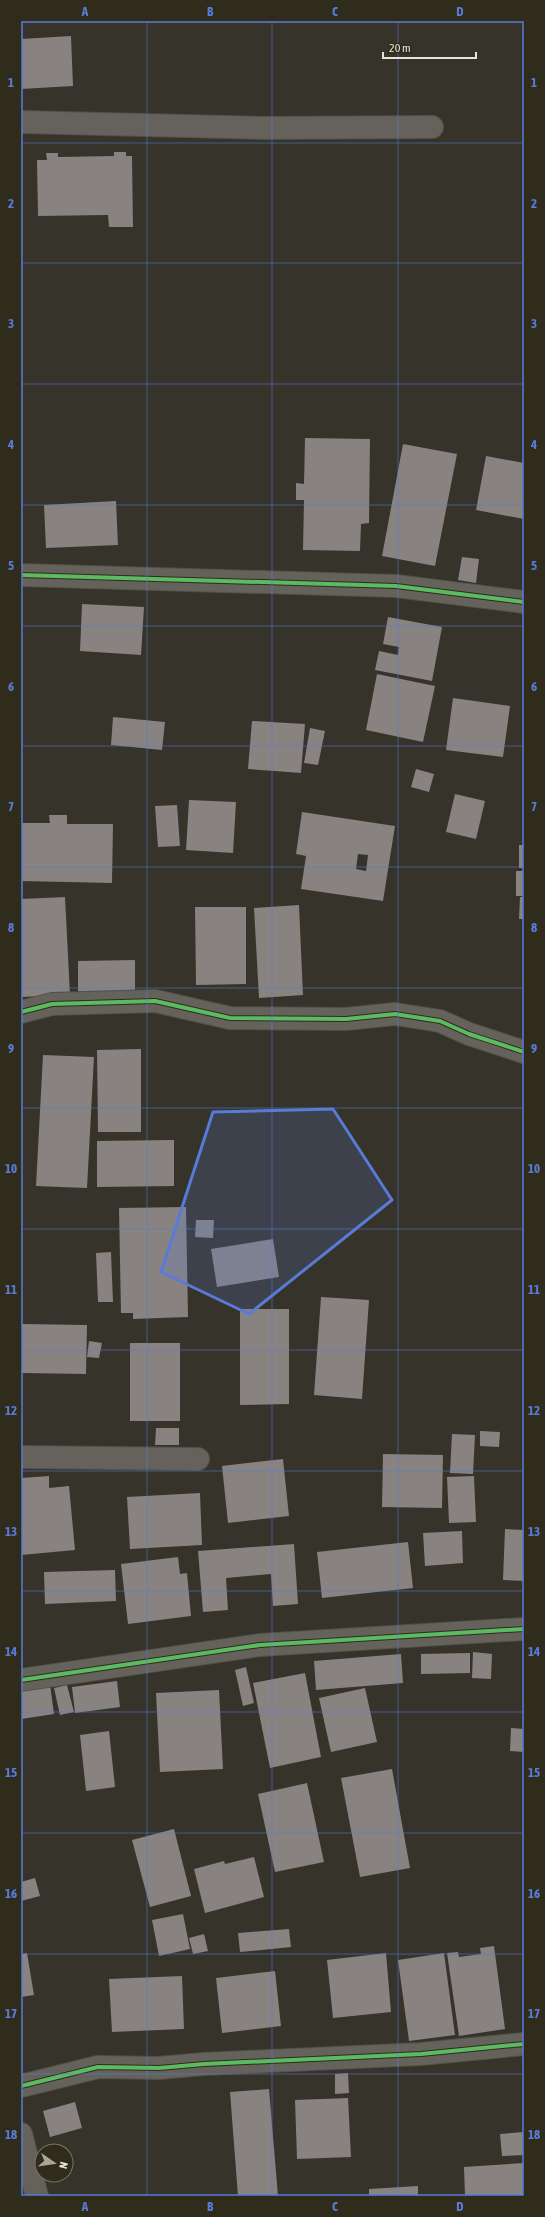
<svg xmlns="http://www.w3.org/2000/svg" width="545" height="2217" viewBox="0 0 545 2217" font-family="'Asap Condensed',sans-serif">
<rect width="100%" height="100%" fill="#35332a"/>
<path fill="#888280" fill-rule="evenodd" d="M71,36L73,86L21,89V39Z
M114,152H126V156H132L133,227H109L108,215L38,216L37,160H47L46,153H58V157L114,156Z
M305,438L370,439L369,523L361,524L360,551L303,550L304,500H296V483L304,484Z
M403,444L457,454L435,566L382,556Z
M486,456L524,463V519L476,510Z
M116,501L118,545L46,548L44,505Z
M462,557L479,559L476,583L458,580Z
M82,604L144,607L141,655L80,651Z
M388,617L442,627L432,681L375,670L379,651L398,655L399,647L383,644Z
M377,674L435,686L423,742L366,730Z
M453,698L510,706L503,757L446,750Z
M113,717L165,722L162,750L111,745Z
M252,721L305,724L301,773L248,769Z
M310,728L325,731L318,765L304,763Z
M416,769L434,774L429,792L411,787Z
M455,794L485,801L476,839L446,832Z
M189,800L236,802L233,853L186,850Z
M177,805L180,846L158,847L155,806Z
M302,812L395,826L383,901L301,889L306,856L296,854ZM358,854L368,855L366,871L356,869Z
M49,815H67V824H113L112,883L21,881V823H50Z
M519,845H524V868H519Z
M516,871H524V896H516Z
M65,897L70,995L21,997V899Z
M520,897H524V919H519Z
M299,905L303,995L259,998L254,908Z
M195,907H246V984L196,985Z
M135,960V996H78V961Z
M141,1049V1132H98L97,1050Z
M43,1055L94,1057L87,1188L36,1186Z
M174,1140V1186L97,1187V1141Z
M186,1207L188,1317L133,1319V1313H121L119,1208Z
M196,1220H214L213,1238L195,1237Z
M273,1239L279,1277L217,1287L211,1249Z
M111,1252L113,1302H98L96,1253Z
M321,1297L369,1300L362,1399L314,1395Z
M240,1309H289V1404L240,1405Z
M21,1324L87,1325L86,1374L21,1373Z
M89,1341L102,1343L99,1358L87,1357Z
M130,1343H180V1421H130Z
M156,1428H179V1445H155Z
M480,1431L500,1432L499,1447L480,1446Z
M452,1434L475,1435L473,1474L450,1473Z
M383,1454L443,1455L442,1508L382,1507Z
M283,1459L289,1516L228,1523L222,1466Z
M49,1476V1488L69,1486L75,1550L21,1555V1478Z
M474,1476L476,1522L449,1523L447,1477Z
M200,1493L202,1545L130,1549L127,1497Z
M505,1529L524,1530V1581L503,1580Z
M462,1531L463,1563L425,1566L423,1533Z
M408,1542L413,1588L322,1598L317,1552Z
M294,1544L298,1604L273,1606L271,1574L226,1578L228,1610L203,1612L198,1551Z
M178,1557L180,1574L187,1573L191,1616L128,1624L121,1564Z
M115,1570L116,1601L45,1604L44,1572Z
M473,1652L492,1654L491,1679L472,1678Z
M470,1653V1673L421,1674V1654Z
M401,1654L403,1683L316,1690L314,1661Z
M246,1667L254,1703L243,1706L235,1670Z
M305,1673L321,1757L270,1768L253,1683Z
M117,1681L120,1707L75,1713L72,1687Z
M50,1684L54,1714L21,1719V1688Z
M67,1685L74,1712L60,1715L54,1688Z
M365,1688L377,1742L331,1752L319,1698Z
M219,1690L223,1769L160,1772L156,1693Z
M511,1728L524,1729V1752L510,1751Z
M109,1731L115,1787L86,1791L80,1735Z
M392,1769L410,1868L360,1877L341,1778Z
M307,1783L324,1862L275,1872L258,1794Z
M174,1829L191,1896L150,1907L132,1840Z
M254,1857L264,1897L205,1913L194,1869L224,1861L225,1864Z
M35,1878L40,1896L21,1901V1882Z
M183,1914L190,1949L159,1956L152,1920Z
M289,1929L291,1947L240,1952L238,1933Z
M204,1934L208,1951L193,1954L189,1938Z
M494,1946L505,2029L459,2036L447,1953L458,1952L459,1957L481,1954L480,1948Z
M27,1953L34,1995L21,1997V1954Z
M386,1953L391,2012L333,2018L327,1960Z
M444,1953L455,2035L409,2041L398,1960Z
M275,1971L281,2026L222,2033L216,1978Z
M182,1976L184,2029L112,2032L109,1979Z
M348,2073L349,2093L335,2094V2074Z
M269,2089L278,2196H238L230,2092Z
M348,2098L351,2157L297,2159L295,2100Z
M75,2102L82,2128L50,2137L43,2111Z
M524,2132V2155L502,2156L500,2134Z
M524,2163V2196H465L464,2167Z
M418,2186V2196H369V2189Z"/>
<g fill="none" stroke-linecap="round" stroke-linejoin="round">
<defs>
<path id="minor" d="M21,122L262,128L432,127
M21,575L396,586L524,602
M21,1012L52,1004L155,1001L230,1018L346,1019L395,1014L440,1021L469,1034L524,1052
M21,1457L198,1459
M21,1680L260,1645L524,1629
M21,2086L98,2067L159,2068L204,2064L421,2054L524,2044
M21,2134L37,2196"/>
</defs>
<use href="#minor" stroke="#514f47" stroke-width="24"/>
<use href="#minor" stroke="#64625b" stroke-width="22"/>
<defs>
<path id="cycleway" d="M21,575L396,586L524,602
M21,1012L52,1004L155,1001L230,1018L346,1019L395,1014L440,1021L469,1034L524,1052
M21,1680L260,1645L524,1629
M21,2086L98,2067L159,2068L204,2064L421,2054L524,2044"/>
</defs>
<use href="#cycleway" stroke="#302c1b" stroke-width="6"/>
<use href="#cycleway" stroke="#5cba63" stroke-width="4"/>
</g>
<path fill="#597bd8" fill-opacity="0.2" stroke="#597bd8" stroke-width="3" stroke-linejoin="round" d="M333,1109L392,1200L249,1314L161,1272L213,1112Z"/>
<path fill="none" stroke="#597bd8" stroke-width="1" stroke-opacity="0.55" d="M147,21V2196M272,21V2196M398,21V2196M21,143H524M21,263H524M21,384H524M21,505H524M21,626H524M21,746H524M21,867H524M21,988H524M21,1108H524M21,1229H524M21,1350H524M21,1471H524M21,1591H524M21,1712H524M21,1833H524M21,1954H524M21,2074H524"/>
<rect width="545" height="2217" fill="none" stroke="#302c1b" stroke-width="44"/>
<g transform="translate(54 2163) rotate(103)"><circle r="19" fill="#302c1b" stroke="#797667"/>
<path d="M0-3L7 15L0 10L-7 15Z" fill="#a8a69c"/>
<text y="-6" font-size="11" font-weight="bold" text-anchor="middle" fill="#e6e4d9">N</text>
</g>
<path d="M383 52v6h93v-6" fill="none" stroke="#e6e4d9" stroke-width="2"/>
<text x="389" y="52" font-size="12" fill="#e6e4d9" stroke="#302c1b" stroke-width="3" paint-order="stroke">20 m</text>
<rect x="22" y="22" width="501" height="2173" fill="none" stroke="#597bd8" stroke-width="1.5"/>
<g font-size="13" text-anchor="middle" font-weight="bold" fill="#597bd8">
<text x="85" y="16">A</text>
<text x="210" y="16">B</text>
<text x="335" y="16">C</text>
<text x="460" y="16">D</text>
<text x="11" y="87">1</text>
<text x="534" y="87">1</text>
<text x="11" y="208">2</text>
<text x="534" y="208">2</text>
<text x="11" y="328">3</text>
<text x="534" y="328">3</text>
<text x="11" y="449">4</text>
<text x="534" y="449">4</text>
<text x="11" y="570">5</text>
<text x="534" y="570">5</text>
<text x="11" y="691">6</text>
<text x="534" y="691">6</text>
<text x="11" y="811">7</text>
<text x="534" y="811">7</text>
<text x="11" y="932">8</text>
<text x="534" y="932">8</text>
<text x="11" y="1053">9</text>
<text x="534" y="1053">9</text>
<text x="11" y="1173">10</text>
<text x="534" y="1173">10</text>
<text x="11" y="1294">11</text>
<text x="534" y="1294">11</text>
<text x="11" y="1415">12</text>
<text x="534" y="1415">12</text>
<text x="11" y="1536">13</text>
<text x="534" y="1536">13</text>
<text x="11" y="1656">14</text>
<text x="534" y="1656">14</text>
<text x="11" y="1777">15</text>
<text x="534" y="1777">15</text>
<text x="11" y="1898">16</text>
<text x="534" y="1898">16</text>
<text x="11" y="2018">17</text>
<text x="534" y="2018">17</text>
<text x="11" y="2139">18</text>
<text x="534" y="2139">18</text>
<text x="85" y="2211">A</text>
<text x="210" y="2211">B</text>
<text x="335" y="2211">C</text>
<text x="460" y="2211">D</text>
</g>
</svg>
